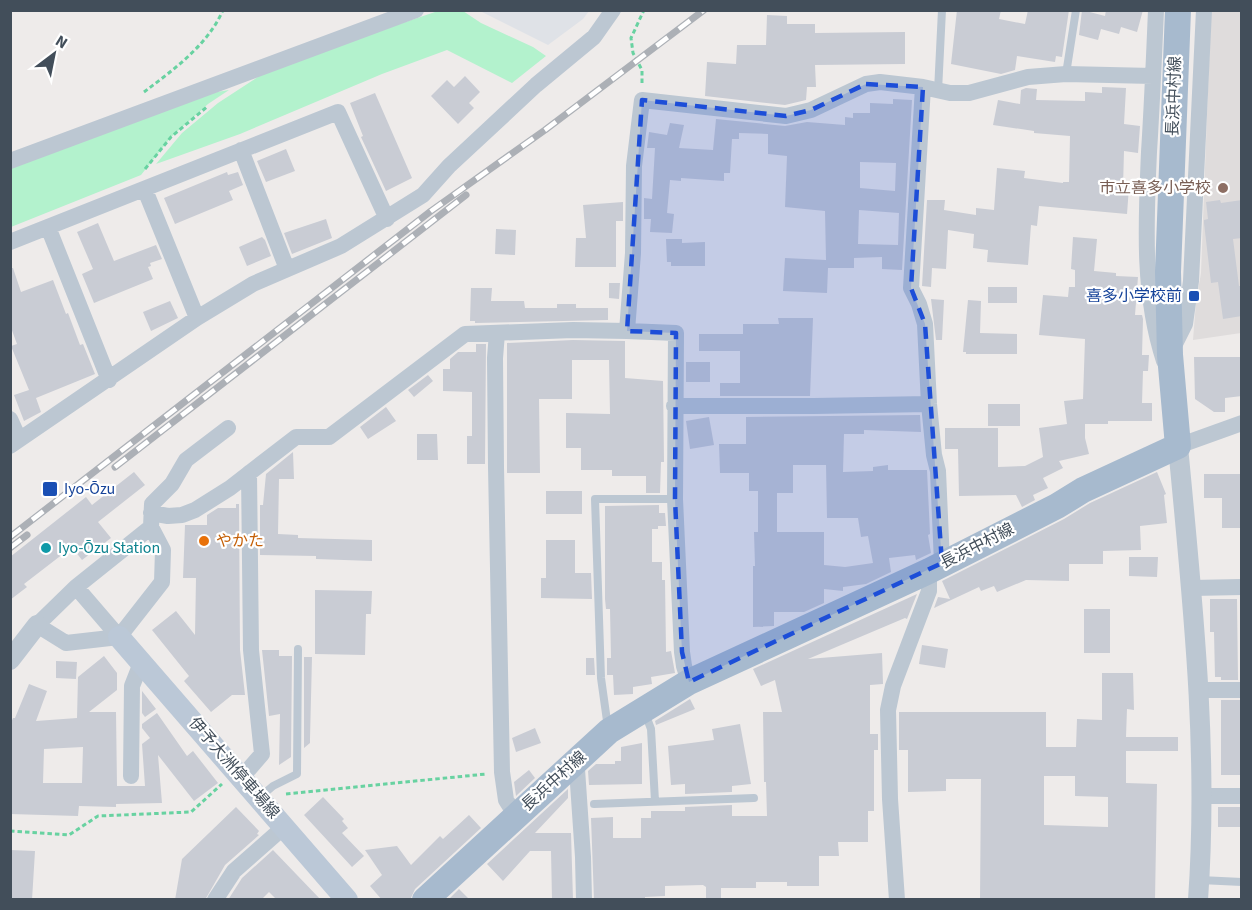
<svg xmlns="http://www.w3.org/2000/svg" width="1252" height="910" viewBox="0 0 1252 910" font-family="'Source Sans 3','Noto Sans JP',sans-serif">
<rect width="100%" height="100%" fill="#eeebea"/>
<path fill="#dfdcdc" d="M1211,11H1241V333L1193,340L1196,302L1201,273Z"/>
<path fill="#dfe2e7" d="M480,11H589L583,19L548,45Z"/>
<path fill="#b3f2cd" d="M438,11H463L481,23L533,47L546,56L512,83L447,50L382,74L240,134L156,164L182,133L218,103L261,75L361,37Z
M229,90L208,104L171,137L141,175L11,227V168L205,94Z"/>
<path fill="#c9ccd4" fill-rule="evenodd" d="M957,10H1001L999,19L1025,24L1028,10H1069L1062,57L1056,56L1055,62L1017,56L1015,70L1001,74L951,64Z
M1082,10L1105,16L1106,10H1143L1137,32L1121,27L1119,34L1101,29L1098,40L1079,35Z
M767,15L787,16V24H815V33L905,32V64L815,65L816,87H807L806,100L785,105L705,96L707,62L736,64L737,45H766Z
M465,76L480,92L469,103L474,108L458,124L431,96L447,80L454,87Z
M1102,87L1126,88L1124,124L1140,126L1138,153L1124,151L1123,187H1129L1127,214L1039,206L1037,226L1031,225L1028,265L987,262L988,250L973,248L974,234L948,230L946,269L932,268L931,287L922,286L927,200H945L944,210L976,215V208L994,210L997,168L1025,171L1024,178L1063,183V182H1069L1070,136L1034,133V131L993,125L998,100L1020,104L1021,90L1026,88L1037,89L1036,100L1085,101V92L1102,93Z
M375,93L412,178L386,191L361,137L363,136L350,103Z
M893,99L912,100L902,270L882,269V257L854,258V268H828L827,293L783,291L785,258L826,260L825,211L785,207L787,156L768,154V134L739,133V139H732L730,173H724V181L681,178V181L670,180L667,213L674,214L672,233L650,232L651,219H644V198L652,199L655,148H647L649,132L667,135L670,123L684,125L679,148L713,150L716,119L785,126L807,122L845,125V117L853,118V113H870V103L893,104ZM860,162L896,163L895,191L860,188ZM859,210L899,213L898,245L858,244Z
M286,149L295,171L266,182L257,161Z
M227,172L228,175L238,172L243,185L229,191L233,200L175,224L164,198Z
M1220,200L1221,203L1242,200V238L1233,239L1239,286H1242V316L1223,319L1218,282L1211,283L1204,223V220L1208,219L1206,202Z
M623,202V221H616V267H575L576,238H586L583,205Z
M326,219L332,238L292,254L284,233Z
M98,223L114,261L156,245L162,259L150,263L151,266L148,267L153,279L94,303L82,274L93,269L77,232Z
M496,229L516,230L515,255L495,254Z
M262,237L265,240L271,256L247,266L239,247Z
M1073,237L1097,239L1094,271L1116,273V276L1138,277L1135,315H1142L1143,319L1142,355H1149L1148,371H1143L1142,403H1152V421H1108V424H1085V438L1089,454L1059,461L1063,468L1043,478L1048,488L1033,495L1035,500L1022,507L1016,495L959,496L958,449H945V428H998V467L1025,466L1043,457L1039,428L1067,424L1064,401L1083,399L1085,339L1039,335L1043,295L1068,297L1069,287H1075V270L1071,269Z
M666,239H682V243L705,242V266H671V262H667Z
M10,268H13L21,292L53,280L66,314L68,313L80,345L83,344L95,374L36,398L41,412L24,421L14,395L29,390L11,346L17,344L10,325Z
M609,283H620L619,299L609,298Z
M988,287H1017V303H988Z
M471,288H492L491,301H524L525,308H557V304H576V308H608V320L475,323V321H470Z
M931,299L944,300L942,340H936Z
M968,300L981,301L980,333L1017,334V354H966V352H963Z
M170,301L178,318L151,331L143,312Z
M778,318H813L810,396H720V383H740V351H699V334H743V324H779Z
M573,340L625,341V378L663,381L664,462H661L660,493H646V476H612V470H581V448H566V413L610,414L609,360H572V399H539L540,473H507V343Z
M476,344H486L485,464H467V436H472V392L443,391V369H450V359L458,352H476Z
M1194,357H1242V396L1225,398V412H1214L1195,399Z
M686,362H710V382H686Z
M428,375L433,381L414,397L408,390Z
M988,404H1020V426H988Z
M386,407L396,421L368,439L360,427Z
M920,415L921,432L864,430V434H844L843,472L873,471V467L888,465V470H927L930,534L928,535L931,553L916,560L915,555L889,558L891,572L866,584L843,587V591L824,589V603L804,612H774V626L753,627V566H755L754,532H758V491H749V473H720L719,444H746V417ZM793,465H826L827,518H858L861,537L868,536L873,563L845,567L824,565V532H777V493H793Z
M709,417L714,445L690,449L686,421Z
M417,434H437L438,460H417Z
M293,452L294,479H279L278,534L298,535V538L372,540V561L316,559V556L260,555V505H263L266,474Z
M134,472L145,485L98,522L111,538L82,560L72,547L24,584L27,587L10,600V557L86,497L92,505Z
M1157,472L1166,494L1164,495L1167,523L1140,526L1141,550L1103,551V564H1069V581L1026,580L997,592L994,586L981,591L979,587L934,608L938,597L950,599L942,581L1064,519L1090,503Z
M1204,474H1242V528H1222V498H1204Z
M546,491H582V514H546Z
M236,504H239L240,650L245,695H232L211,712L184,681L189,676L152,630L176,611L195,635L196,578H183L185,525H207V515L218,508H236Z
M659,505V513H665L666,526H658V529H652V562H662V580H665L666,652L671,651L675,673L651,677L652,684L633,687V694L614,695L613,675H607V658H611L610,609H606L605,599V506Z
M546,540H575V573H591L592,599L541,598V578H546Z
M1129,557H1158L1157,577L1129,576Z
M315,590L372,591L371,614H366L365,655L315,654Z
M917,594L907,619L905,618L808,659L882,653L883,684L870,685V734H878V750H874V811H868V842H838L839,856H819V886H787V882H756V888H721V900H706V887L703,885L665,886V896L645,897V900H594L591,818L613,817V838H641V818H651V811H685V807L732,805V816H767L766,782H764L763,712H782L775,680L761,686L753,669Z
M1210,599H1237L1238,680H1221V677H1215L1214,632H1210Z
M1084,609H1110V653H1084Z
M922,645L948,649L945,668L919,664Z
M262,650H279V656H292L291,757L279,765L280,714L269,716Z
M104,656L117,673V690L89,712H116L117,786H145L142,744L150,738L142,728V724L157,713L187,756L193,751L218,783L194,801L158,755L162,803L116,804V807L79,806L78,816L10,814V725L13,718H15L29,684L47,691L36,721L77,718L78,677ZM83,747L82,783H43L44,749Z
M304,657H312L310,739V743L304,748Z
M586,658H594L595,675H586Z
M56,661L77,662L76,679L56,678Z
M1102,673H1133L1134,710L1127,709L1126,737H1178V751H1126V783L1157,784L1155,900H980L981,779H946V791L908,792V750H899V712H1046V747H1076L1077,719L1102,720ZM1044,776H1075V796L1108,797V827L1044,825Z
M142,691L156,709L145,717L142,713Z
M690,699L695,709L656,725L655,721Z
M1221,700H1242V775H1221Z
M740,724L751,784L732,786V792L685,794V784L671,785L668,746L714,740L712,729Z
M535,728L541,743L516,752L512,738Z
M642,743V784L589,785L588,771L596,764H615V761H621V747Z
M529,770L535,778L516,796L514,782Z
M568,789V798L535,833H571L573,900H552L551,851H530L503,881L487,864Z
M323,797L344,819L342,821L348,828L342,833L364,856L352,867L304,815Z
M236,807L259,831L257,834L259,835L225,865L205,900H175L182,859Z
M1218,807H1242V827H1218Z
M469,815L481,828L415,889L410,900H382L370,886L382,875L365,850L397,846L411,865L440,836L443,839Z
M10,850L35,851L32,900H10Z
M273,850L321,900H277L269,892L261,900H228L242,878Z
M459,889L470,900H448Z"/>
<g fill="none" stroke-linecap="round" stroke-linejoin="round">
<path stroke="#68d2a1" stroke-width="3" stroke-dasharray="4.5 3" stroke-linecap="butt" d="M642,83V70L633,53L631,38L644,10
M144,92C173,70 208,45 223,10
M145,169L171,137L208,106
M286,794L486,774
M10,831L69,835L98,816L191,812L222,784"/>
<path stroke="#bcc7d2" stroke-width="8" d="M1066,74L1076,10
M938,91L942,10
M645,713L651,729L655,801
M608,728L601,678L595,499H675
M260,797L273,786L297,774L298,649
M594,804L754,798
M1200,880L1242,882"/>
<path stroke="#bcc7d2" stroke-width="16" d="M1156,10C1154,58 1152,105 1149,152C1146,222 1142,294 1164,361
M923,87L911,288L919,304L925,324L929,404L934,455L938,471L942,563
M241,150L287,269
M10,161L416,10
M145,190L197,318
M48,227L109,380
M10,242L338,112L387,219
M627,331L676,333L675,499L682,652L684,666L689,682
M497,333L495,358L496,467L502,772L506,800L516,816
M1173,348L1185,324L1191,281L1204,10
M674,406H814L929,404
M10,419L19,439
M10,446L197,318L253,284L341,246L423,195L449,166L536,85L594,37L613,10
M1178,446L1242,423
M151,513L168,516L182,515L195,510L230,488L296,437H329L465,334L573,330L627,331L633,253L634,166L642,100L786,116L811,110L866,84L880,82L923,87L950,93H969L1028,77L1066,74L1153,76
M151,527L76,587L37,625L66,643L119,637L162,582L163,550L151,527L152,504L172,484L186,460L228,428
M76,587L119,637
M1192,588L1242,587
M1199,690H1242
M573,764L577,769L583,857L584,900
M131,776L132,686L141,663
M242,777L262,754L251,650L249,473
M1201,796H1242
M215,900L234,871L285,826
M897,900L890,799L888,710L893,686L929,591V571"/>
<path stroke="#bcc7d2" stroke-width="20" d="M1178,446C1192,597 1209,748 1198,900
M10,660L37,625"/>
<path stroke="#bbc8d7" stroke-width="22" d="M119,637L347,900"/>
<path stroke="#a7bace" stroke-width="26" d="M425,900L609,731L689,682L929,571L1057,506L1083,490L1178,446L1170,355L1168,272L1178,10"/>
<defs>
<path id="rail" d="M115,467L466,195
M10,537L431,211L545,130L704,10
M10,548L27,535"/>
</defs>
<use href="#rail" stroke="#acb0b6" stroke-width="7"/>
<use href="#rail" stroke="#fff" stroke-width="4.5" stroke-dasharray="14" stroke-linecap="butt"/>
</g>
<path fill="#1d4ed8" fill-opacity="0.2" stroke="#1d4ed8" stroke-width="4.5" stroke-dasharray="12 8" stroke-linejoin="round" d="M866,84L923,87L911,288L925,324L942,563L689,682L682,652L675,499L676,333L627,331L642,100L786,116L811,110Z"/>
<circle fill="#8d6e63" stroke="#fff" stroke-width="2" cx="1223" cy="188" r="6"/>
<g fill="#1a4fb4" stroke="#fff" stroke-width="2">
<rect x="1188" y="290" width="12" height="12" rx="3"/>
<rect x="42" y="481" width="16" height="16" rx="3"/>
</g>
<circle fill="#e8710a" stroke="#fff" stroke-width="2" cx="204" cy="541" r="6"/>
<circle fill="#0f9aa8" stroke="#fff" stroke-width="2" cx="46" cy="548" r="6"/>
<g text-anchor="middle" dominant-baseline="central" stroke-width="4.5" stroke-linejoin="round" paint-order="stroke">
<g font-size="16" fill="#424e5a" stroke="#fff">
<text transform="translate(1174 96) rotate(-88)">長浜中村線</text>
<text transform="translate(977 546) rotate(-27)">長浜中村線</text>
<text transform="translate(234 768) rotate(49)">伊予大洲停車場線</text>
<text transform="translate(554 781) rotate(-42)">長浜中村線</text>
</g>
<g font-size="16" fill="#785e54" stroke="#fff" text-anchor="end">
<text x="1211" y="188">市立喜多小学校</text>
</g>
<g font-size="16" fill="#164399" stroke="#fff" text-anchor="end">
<text x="1182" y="296">喜多小学校前</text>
<text x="64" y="489" text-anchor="start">Iyo-Ōzu</text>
</g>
<g font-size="16" fill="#c56008" stroke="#fff" text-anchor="start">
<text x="216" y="541">やかた</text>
</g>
<g font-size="16" fill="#0d838f" stroke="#fff" text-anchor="start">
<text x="58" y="548">Iyo-Ōzu Station</text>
</g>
</g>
<rect width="1252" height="910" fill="none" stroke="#424e5a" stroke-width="24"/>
<g transform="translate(54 54) rotate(32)" stroke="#ffffff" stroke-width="4.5" paint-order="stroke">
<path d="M0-4.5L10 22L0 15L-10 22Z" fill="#424e5a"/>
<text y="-9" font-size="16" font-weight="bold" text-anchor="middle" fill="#424e5a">N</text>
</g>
</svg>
